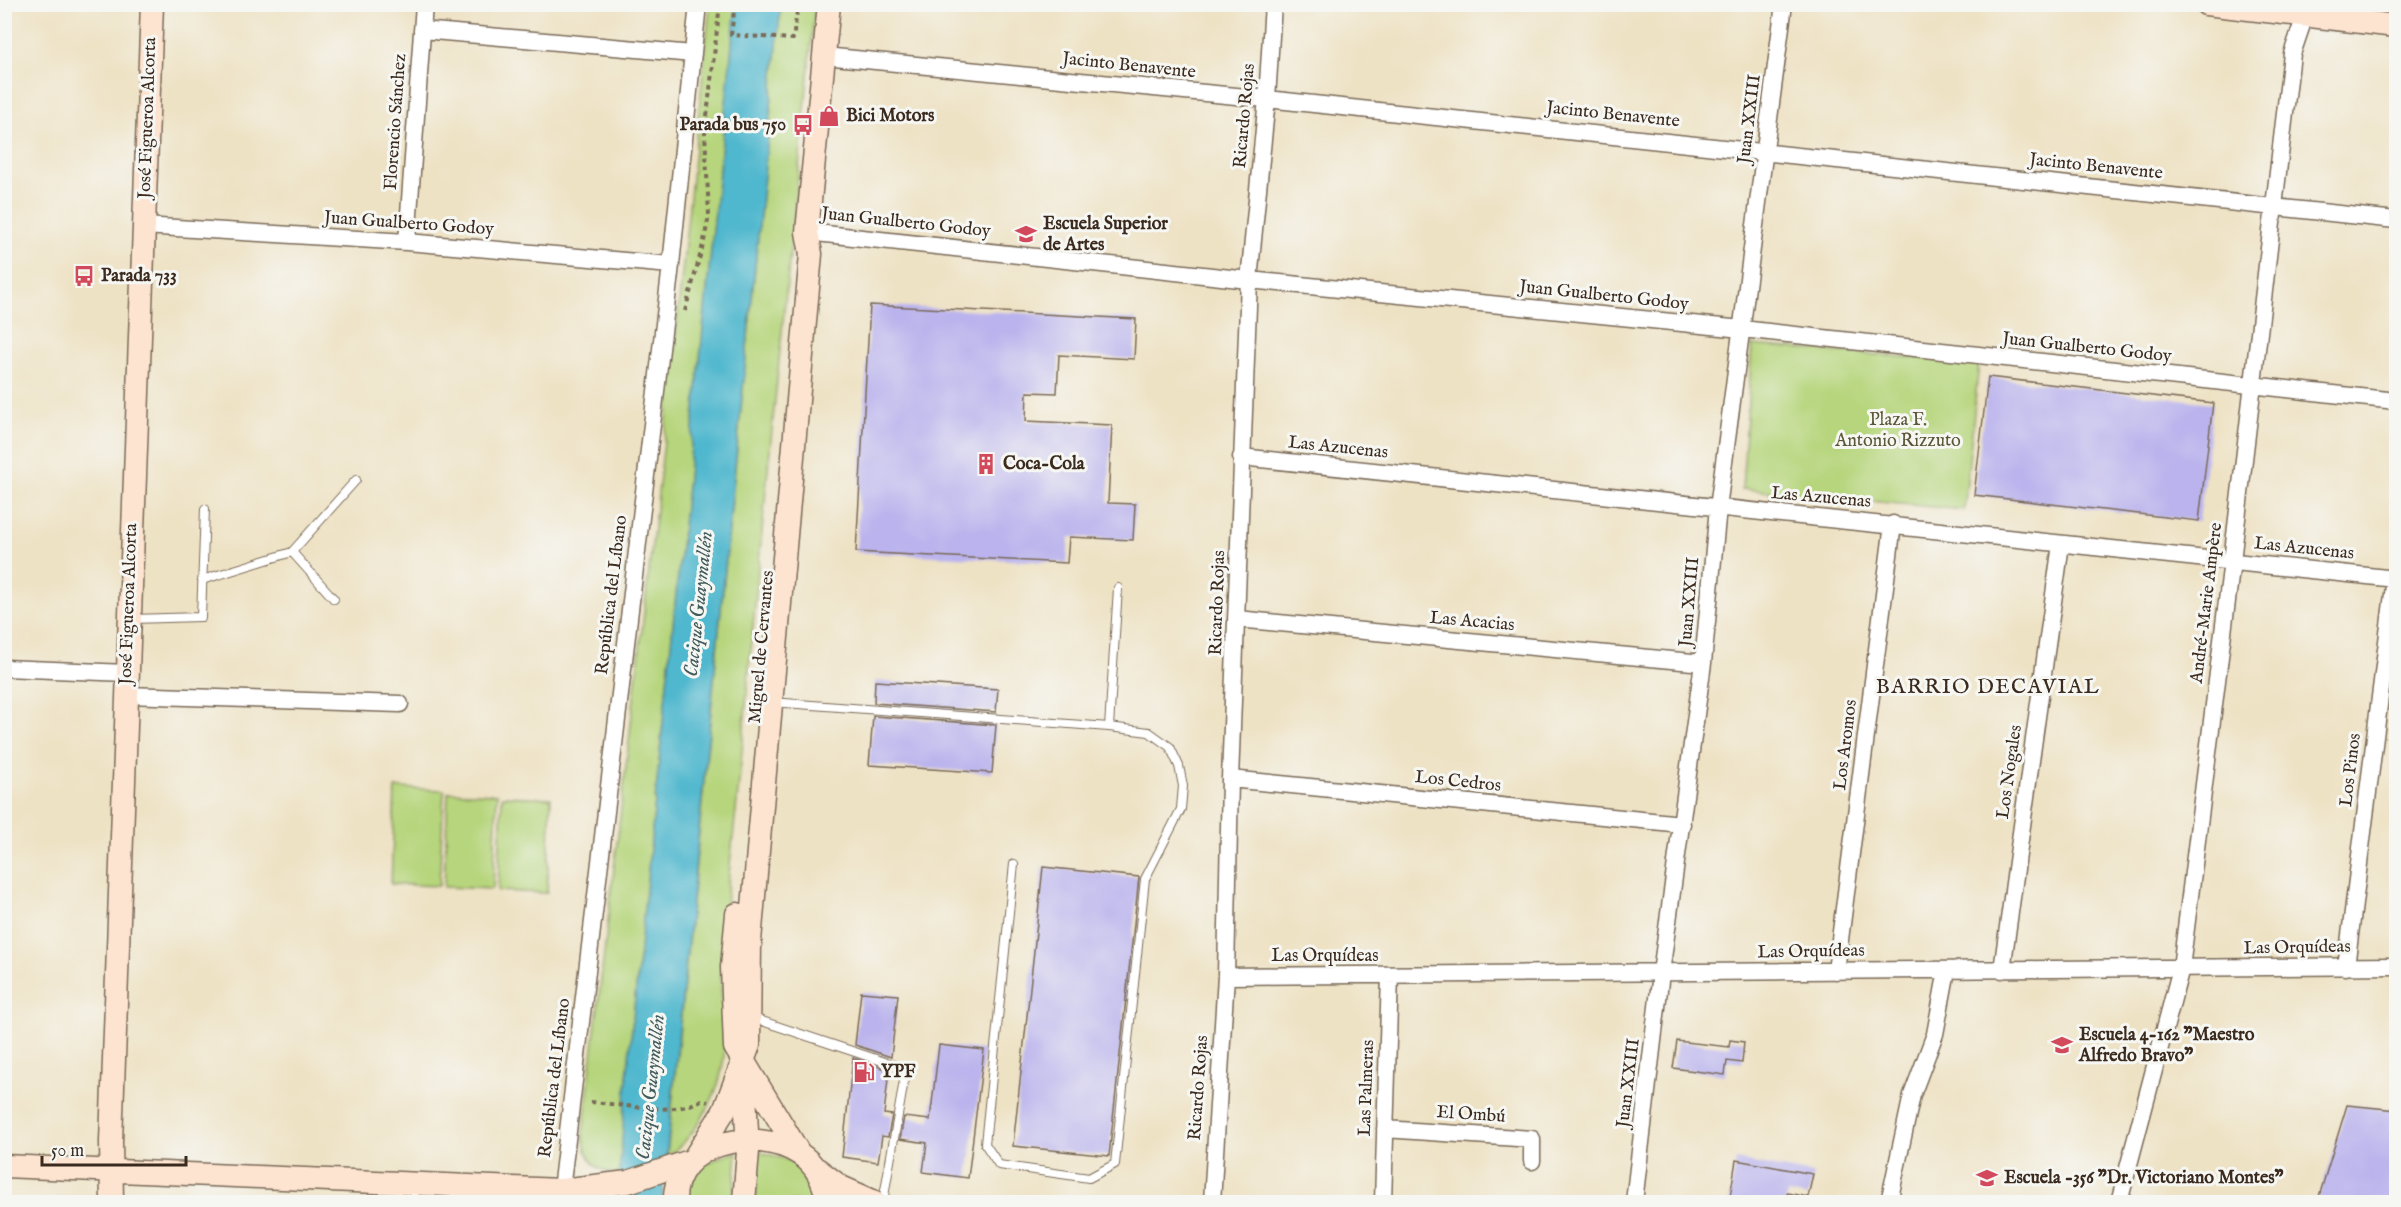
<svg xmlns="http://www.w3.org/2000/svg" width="2401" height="1207" viewBox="0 0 2401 1207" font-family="'IM FELL English',serif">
<rect width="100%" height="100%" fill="#f6f6f2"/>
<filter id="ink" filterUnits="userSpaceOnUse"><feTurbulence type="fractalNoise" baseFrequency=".0167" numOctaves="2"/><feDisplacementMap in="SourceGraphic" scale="12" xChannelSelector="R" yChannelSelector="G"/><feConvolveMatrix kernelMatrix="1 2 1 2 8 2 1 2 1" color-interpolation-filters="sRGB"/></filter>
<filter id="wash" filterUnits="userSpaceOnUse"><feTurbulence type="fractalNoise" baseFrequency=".008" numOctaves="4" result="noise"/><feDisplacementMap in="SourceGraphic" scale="24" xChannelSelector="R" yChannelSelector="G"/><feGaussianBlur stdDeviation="1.35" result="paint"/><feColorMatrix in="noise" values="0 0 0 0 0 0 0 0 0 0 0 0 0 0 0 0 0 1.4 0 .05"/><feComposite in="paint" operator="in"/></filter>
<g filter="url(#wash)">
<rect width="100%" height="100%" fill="#eee2c4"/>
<path fill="#b6d57c" stroke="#78804d" stroke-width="1.5" d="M710,5H736L627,1077L620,1174C594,1173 584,1156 583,1133L668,408Z
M781,5H815C792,246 764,486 744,728C738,808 725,888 721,969C719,1001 729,1037 722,1069C716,1100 693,1139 667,1157Z
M1752,345L1979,363L1964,510L1742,489Z
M395,788L444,790L439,886L391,884Z
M448,792L497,794L493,889L444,887Z
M502,796L551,798L547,893L498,891Z
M737,1152L733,1202H685C689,1171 707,1159 737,1152Z
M758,1152C797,1160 806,1166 820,1202H756Z"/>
<path fill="#4fb7ce" stroke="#457076" stroke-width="1.5" d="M736,5H781L662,1202H617L627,1077Z"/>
<g id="blocks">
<path fill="#bab3ed" d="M870,305L1136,319L1134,359L1059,355L1057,393L1027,392L1026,421L1112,425L1108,503L1135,504L1133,540L1069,537L1067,563L856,552Z
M1988,377L2213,403L2199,521L1974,495Z
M875,681L998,689L996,712L874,703Z
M873,716L996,725L992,773L869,765Z
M1043,867L1139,877L1109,1156L1013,1146Z
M861,992L898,995L891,1057L855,1045Z
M1730,1040L1744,1042L1742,1063L1727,1061L1725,1075L1673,1068L1677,1041L1729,1047Z
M939,1045L984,1050L968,1178L923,1172L927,1143L900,1139L904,1117L930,1120Z
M853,1058L889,1070L884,1114L892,1115L888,1137L882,1136L878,1162L842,1157Z
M2347,1105L2397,1110V1203H2317Z
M1736,1160L1813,1174L1808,1197L1787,1193L1786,1203H1729Z"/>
</g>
</g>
<g filter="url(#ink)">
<use href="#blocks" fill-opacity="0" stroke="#7a6a58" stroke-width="1.5"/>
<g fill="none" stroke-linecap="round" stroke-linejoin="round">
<defs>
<path id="lane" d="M292,552L334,599
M202,580L292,552L356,480
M132,619L201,617L205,509
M771,702L1109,727L1149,732L1170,747L1179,766L1183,786L1181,809L1145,879L1115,1164L1089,1178L999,1165L985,1144L1014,864
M1109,727L1118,588
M750,1017L906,1069L883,1202
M414,1202L415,1185"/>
<path id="street" d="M422,30L693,54
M824,56L1267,99L2396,220
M143,226L407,242L671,265
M807,232L1249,280L1742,329L2396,401
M407,242L424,4
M1241,457L2396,579
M1237,619L1703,663
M4,668L127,673
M126,695L400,704
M1230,779L1682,824
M2346,967L2395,578
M2002,970L2061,544
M1836,971L1893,524
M1226,976L2396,966
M1385,1129L1532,1139V1161
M561,1190L671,265L698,4
M1212,1202L1226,976L1230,779L1249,280L1267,99L1273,4
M1383,1202L1390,975
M1634,1202L1661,973L1703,663L1718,508L1784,4
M1889,1202L1912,1095L1935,1034L1947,970
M2119,1202L2181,968L2232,561L2292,54L2309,4"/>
<path id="secondary" d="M2206,4L2396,26
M737,914L732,967L735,1047L799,1153
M696,1155L724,1111L749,1045L750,941L811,254L807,232L829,4
M4,1166L561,1190L628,1182L690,1161
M817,1169L841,1187L875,1202
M112,1202L111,1142L152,4
M675,1202C673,1141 755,1127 798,1153C817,1164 824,1183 828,1202
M744,1202L748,1151L744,1073"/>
</defs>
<use href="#lane" stroke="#7a6a58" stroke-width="10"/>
<use href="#street" stroke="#7a6a58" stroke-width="19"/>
<use href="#secondary" stroke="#7a6a58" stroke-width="25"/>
<path stroke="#7a6a58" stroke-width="4" stroke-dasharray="4.5 4.5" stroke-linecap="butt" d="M735,4L731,35L793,39L798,5H811
M685,311L704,241L709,215L705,133L720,4
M591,1102C622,1104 674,1117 701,1100L708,1102"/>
<use href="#lane" stroke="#fff" stroke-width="8"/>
<use href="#street" stroke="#fff" stroke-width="16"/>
<use href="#secondary" stroke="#fde4d1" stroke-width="22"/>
</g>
</g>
<defs>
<symbol id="shop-bare" viewBox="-9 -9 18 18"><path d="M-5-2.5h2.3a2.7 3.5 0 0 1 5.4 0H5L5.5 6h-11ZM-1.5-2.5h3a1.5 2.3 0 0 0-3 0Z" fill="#d1495b" stroke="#f6f6f2" stroke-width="2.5" paint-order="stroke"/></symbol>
<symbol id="bus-bare" viewBox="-9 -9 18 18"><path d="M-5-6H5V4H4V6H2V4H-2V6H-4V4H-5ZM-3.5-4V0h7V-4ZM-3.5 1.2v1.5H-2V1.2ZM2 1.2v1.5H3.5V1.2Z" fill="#d1495b" stroke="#f6f6f2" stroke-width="2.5" paint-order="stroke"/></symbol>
<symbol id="school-bare" viewBox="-9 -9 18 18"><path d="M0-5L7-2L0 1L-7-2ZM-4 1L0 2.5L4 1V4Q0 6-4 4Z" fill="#d1495b" stroke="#f6f6f2" stroke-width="2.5" paint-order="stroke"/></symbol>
<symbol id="building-bare" viewBox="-9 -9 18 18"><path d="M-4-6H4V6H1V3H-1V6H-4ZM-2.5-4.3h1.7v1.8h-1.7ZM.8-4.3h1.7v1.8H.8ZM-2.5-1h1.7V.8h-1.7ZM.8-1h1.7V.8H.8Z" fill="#d1495b" stroke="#f6f6f2" stroke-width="2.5" paint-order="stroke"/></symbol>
<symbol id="fuel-bare" viewBox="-9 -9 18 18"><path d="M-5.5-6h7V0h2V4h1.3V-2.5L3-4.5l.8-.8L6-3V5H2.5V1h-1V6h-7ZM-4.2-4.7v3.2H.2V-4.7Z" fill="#d1495b" stroke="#f6f6f2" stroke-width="2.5" paint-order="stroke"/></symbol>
</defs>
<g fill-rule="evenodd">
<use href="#shop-bare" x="814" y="101" width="30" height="30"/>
<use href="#bus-bare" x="788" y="110" width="30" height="30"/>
<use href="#school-bare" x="1011" y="219" width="30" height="30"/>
<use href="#bus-bare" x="69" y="261" width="30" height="30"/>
<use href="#building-bare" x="971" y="449" width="30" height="30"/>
<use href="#school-bare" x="2047" y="1030" width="30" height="30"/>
<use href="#fuel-bare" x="849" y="1057" width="30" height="30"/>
<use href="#school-bare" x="1972" y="1163" width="30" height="30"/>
</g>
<g text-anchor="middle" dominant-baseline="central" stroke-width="6" stroke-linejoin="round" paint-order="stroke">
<g font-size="18" fill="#3b2a1e" stroke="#f6f6f2">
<text transform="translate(1129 66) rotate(6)">Jacinto Benavente</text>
<text transform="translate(1613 115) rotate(6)">Jacinto Benavente</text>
<text transform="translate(1245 116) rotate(-85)">Ricardo Rojas</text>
<text transform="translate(148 118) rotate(-88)">José Figueroa Alcorta</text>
<text transform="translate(1750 119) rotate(-83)">Juan XXIII</text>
<text transform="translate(396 122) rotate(-86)">Florencio Sánchez</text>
<text transform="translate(2096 167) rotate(6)">Jacinto Benavente</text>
<text transform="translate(906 223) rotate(6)">Juan Gualberto Godoy</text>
<text transform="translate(409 224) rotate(4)">Juan Gualberto Godoy</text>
<text transform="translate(1604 296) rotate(6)">Juan Gualberto Godoy</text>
<text transform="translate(2087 348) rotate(6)">Juan Gualberto Godoy</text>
<text transform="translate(1338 448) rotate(6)">Las Azucenas</text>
<text transform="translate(1821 498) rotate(5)">Las Azucenas</text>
<text transform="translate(2304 549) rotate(6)">Las Azucenas</text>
<text transform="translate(612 595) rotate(-83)">República del Líbano</text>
<text transform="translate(1690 602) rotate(-85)">Juan XXIII</text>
<text transform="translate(1218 603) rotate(-88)">Ricardo Rojas</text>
<text transform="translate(2207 603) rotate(-83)">André-Marie Ampère</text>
<text transform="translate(129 604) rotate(-88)">José Figueroa Alcorta</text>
<text transform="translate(1472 622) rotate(5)">Las Acacias</text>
<text transform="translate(762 647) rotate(-85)">Miguel de Cervantes</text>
<text transform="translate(1846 745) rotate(-83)">Los Aromos</text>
<text transform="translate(2351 770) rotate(-83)">Los Pinos</text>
<text transform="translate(2010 772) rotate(-82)">Los Nogales</text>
<text transform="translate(1458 782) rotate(6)">Los Cedros</text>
<text transform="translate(2297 948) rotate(-1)">Las Orquídeas</text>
<text transform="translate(1811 952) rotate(-1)">Las Orquídeas</text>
<text x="1325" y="956">Las Orquídeas</text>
<text transform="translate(555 1078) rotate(-83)">República del Líbano</text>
<text transform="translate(1629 1083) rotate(-83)">Juan XXIII</text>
<text transform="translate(1199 1088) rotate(-86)">Ricardo Rojas</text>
<text transform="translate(1367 1088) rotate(-88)">Las Palmeras</text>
<text transform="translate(1471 1115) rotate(4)">El Ombú</text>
</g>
<g font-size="18" font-weight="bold" fill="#3b2a1e" stroke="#f6f6f2" text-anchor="start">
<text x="846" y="116">Bici Motors</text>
<text x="786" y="125" text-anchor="end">Parada bus 750</text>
<text x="1043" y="224">Escuela Superior<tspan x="1043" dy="21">de Artes</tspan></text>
<text x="101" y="276">Parada 733</text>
<text x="1003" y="464">Coca-Cola</text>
<text x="2079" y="1035">Escuela 4-162 "Maestro<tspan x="2079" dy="21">Alfredo Bravo"</tspan></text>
<text x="881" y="1072">YPF</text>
<text x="2004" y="1178">Escuela -356 "Dr. Victoriano Montes"</text>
</g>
<g font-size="18" fill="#5a5536" stroke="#f6f6f2">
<text x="1898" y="420">Plaza F.<tspan x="1898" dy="21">Antonio Rizzuto</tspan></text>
</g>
<g font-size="20" font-style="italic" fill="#425b5c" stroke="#f6f6f2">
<text transform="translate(699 604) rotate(-84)">Cacique Guaymallén</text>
<text transform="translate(651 1087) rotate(-84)">Cacique Guaymallén</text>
</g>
<g font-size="21" letter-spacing="1.5" fill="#3b2a1e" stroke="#f6f6f2">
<text x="1988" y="687">BARRIO DECAVIAL</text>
</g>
</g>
<rect width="2401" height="1207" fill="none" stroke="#f6f6f2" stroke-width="24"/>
<path d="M42 1156v9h144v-9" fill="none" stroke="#3b2a1e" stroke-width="3"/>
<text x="51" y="1156" font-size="18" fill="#3b2a1e" stroke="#f6f6f2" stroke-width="4.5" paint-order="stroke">50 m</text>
</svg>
